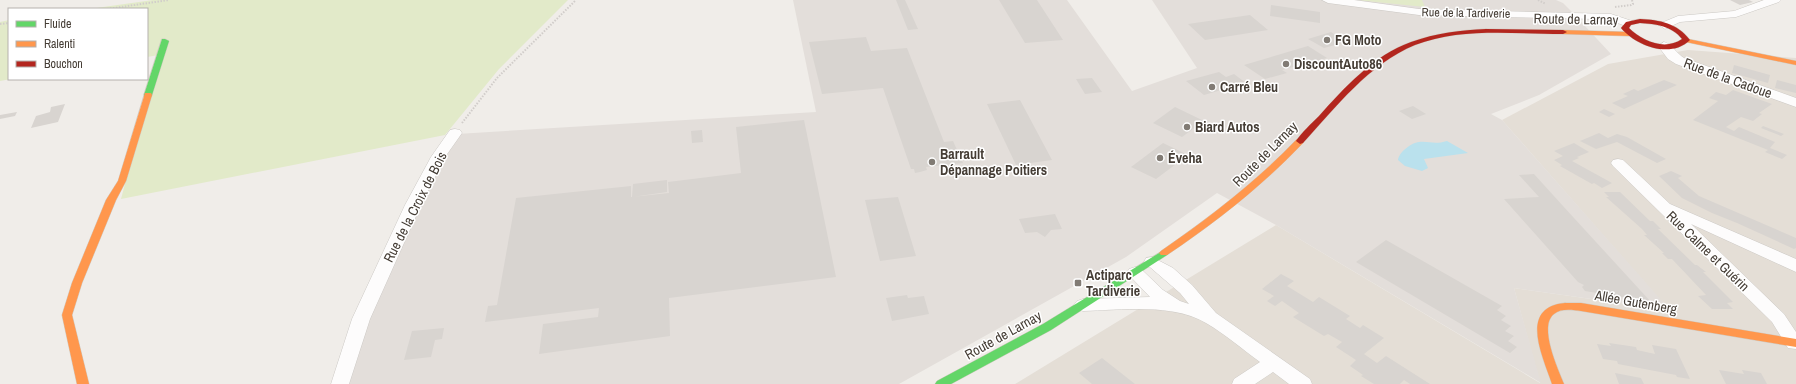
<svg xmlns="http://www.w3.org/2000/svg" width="1796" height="384" viewBox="0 0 1796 384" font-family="'Archivo Narrow',sans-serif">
<rect width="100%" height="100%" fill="#f0ede9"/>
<path fill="#e4ded6" d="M1688,50L1796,58V384H1015L1276,225L1540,383L1514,288L1669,310L1502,120L1608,64Z"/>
<path fill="#e3deda" d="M793,0H1067L1132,91L1197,68L1152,0H1556L1563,3L1571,11L1611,54L1539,95L1491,114L1502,120L1670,310L1514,288L1541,383L1276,225L1217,193L1126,257L899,384H344L359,332L457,134L816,112Z"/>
<path fill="#e2eac9" d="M153,0H568L499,69L445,135L121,199L159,55L147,57V9H89Z
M1357,0H1422L1425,7Z
M9,20V79H11L0,81V22Z"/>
<path fill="#bae1ed" d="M1447,141L1468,153L1424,159L1428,168L1422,171L1405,166L1398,160C1399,152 1411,143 1419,142C1430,141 1434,145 1447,141Z"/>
<path fill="#d8d4d0" d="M896,0H905L918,29L908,30Z
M999,0H1037L1063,40L1025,43Z
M1730,0H1749L1753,2L1740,5Z
M1271,5L1320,12V23L1270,16Z
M1250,15L1268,30L1205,40L1188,24Z
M1331,32L1346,42L1324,48L1308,39Z
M866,37L871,51L907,48L944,142L953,141L963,163L926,167L927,170L920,172L915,173L914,169H911L883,88L822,94L809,42Z
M1308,46L1327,58L1282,70L1287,73L1265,79L1244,65Z
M1734,65L1770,75L1768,83L1732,73Z
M1219,72L1226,77L1234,74L1246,83L1204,95L1186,81Z
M1092,78L1102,92L1085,94L1076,79Z
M1664,80L1677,85L1624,109L1612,103L1628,96L1623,94L1634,89L1638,91Z
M1777,80L1796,85V93L1775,88Z
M1733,90L1772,104L1759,113L1762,114L1753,121L1741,117L1726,127L1734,131L1739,127L1775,142L1770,148L1787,155L1782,159L1765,152L1768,150L1693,120L1718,101L1709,98L1716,92L1726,95Z
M1020,100L1052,160L1016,165L987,104Z
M65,104L58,122L31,128L36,116L50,112L51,107Z
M1413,106L1426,114L1412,119L1399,111Z
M1175,107L1204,121L1182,137L1153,123Z
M1604,109L1615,114L1609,117L1599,112Z
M17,112L15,116L0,119V115Z
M804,120L836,277L669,298L670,336L539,354L543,324L598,317L599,308L485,322L488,306L497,305L516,198L631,186V197L669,193L668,182L741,173L736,127Z
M1763,126L1784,134L1781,136L1761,128Z
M702,130L703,142L692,143L691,131Z
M1599,133L1608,138L1617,134L1627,137L1666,159L1657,163L1617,142L1596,149L1580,141Z
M1163,143L1188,155L1156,179L1131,167Z
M1574,143L1589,152L1577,157L1579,158L1572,161L1612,183L1602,188L1594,183L1592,184L1560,166L1562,165L1554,160L1563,156L1554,151Z
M1671,171L1682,176L1678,178L1699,196L1796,238V248L1794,249L1737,223L1712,213L1682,198L1659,176Z
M1534,174L1563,206L1651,302L1585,291L1582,287L1584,285L1578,282L1504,199L1539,197L1519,175Z
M667,180V192L632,197L633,184Z
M1604,192H1620L1650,221H1653L1661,229H1658L1695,265H1697L1706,272H1703L1733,302L1727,303L1733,309H1712L1698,296L1706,295L1672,259H1668L1662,253H1664L1644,235H1647L1642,229L1606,197H1609Z
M898,197L916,256L880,261L865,200Z
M1055,214L1062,229L1051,230L1045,237L1037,232L1025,233L1019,219Z
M1386,240L1502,306L1497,310L1506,316L1501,320L1511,326L1505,331L1514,336L1508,341L1517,347L1510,353L1356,262Z
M1281,274L1294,281L1287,286L1313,302L1319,297L1350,316L1346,319L1360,328L1363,325L1384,338L1364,354L1377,363L1386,356L1430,384H1410L1404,380L1400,384H1374L1361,376L1363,375L1350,366L1356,360L1336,347L1342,342L1328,334L1324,336L1293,317L1299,313L1282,301L1275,306L1267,301L1274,296L1262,289Z
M907,295L908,298L924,296L929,314L892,321L886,298Z
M444,328L442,339L435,340L431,357L404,360L412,331Z
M1609,343L1636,347L1637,350L1655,354L1652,345L1676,349L1690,379L1677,377L1676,375L1618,364L1617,361L1603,359L1597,344L1611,346Z
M1102,358L1135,384H1092L1079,373Z
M1719,370L1744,374L1742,370L1761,373L1767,384H1726Z
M1615,373L1641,378L1644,384H1619Z"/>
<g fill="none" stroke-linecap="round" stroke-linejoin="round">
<defs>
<path id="street" d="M1322,0H1354L1419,9L1611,14L1632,21L1634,23L1628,27L1610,20L1595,19L1419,15L1328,3Z
M1764,0H1781L1779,2L1736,17L1680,22L1665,29L1659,25L1661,23L1678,16L1734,11Z
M1664,42C1672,44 1677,54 1684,58L1796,98V107L1676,64L1668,59L1658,46Z
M455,129L460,130L462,133L445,157L421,205L370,319L349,384H331L352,319L405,205L431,157L450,130Z
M1618,159L1623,160L1670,204L1796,259V272L1691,224L1784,314L1796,332V349L1788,348L1772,322L1613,166L1611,163L1613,160Z
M1152,257L1173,268L1192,285L1216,313L1310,379L1312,384H1289L1273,372L1255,384H1232L1234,379L1260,362C1242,349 1225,334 1206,323C1173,303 1120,310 1083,311L1077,309L1074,305L1077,301L1083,299L1150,297L1127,273L1129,269L1135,267L1141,269L1163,290L1180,301L1189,304L1180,293L1144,262L1146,258Z"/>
<path id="fast" d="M162,39H165L169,41L152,95L151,97H145L144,95Z
M1164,250L1169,253L1167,255L1051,330L951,384H935L937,381L1043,324Z"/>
<path id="slow" d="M1560,30L1629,32L1633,34L1629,36L1563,34L1559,32Z
M1683,38L1796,61V65L1686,42L1682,40Z
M145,93H151L152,95L126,181L116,200L82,283L72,315L89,384H77L62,315L72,283L106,200L118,181Z
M1300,138L1303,139L1304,141L1303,143C1262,186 1216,222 1167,255H1161L1159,253L1161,251C1210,217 1256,182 1297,139Z
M1565,303H1581L1796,339V347L1581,311C1573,310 1561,308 1554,314C1538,326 1558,369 1564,384H1552C1543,357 1518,307 1565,303Z"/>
<path id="jam" d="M1640,19C1660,20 1677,23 1690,40C1671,59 1636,46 1621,28L1626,22ZM1640,23C1656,24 1672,26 1682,39C1665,51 1642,41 1629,28L1631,25Z
M1486,29L1563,30L1567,32L1563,34C1515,34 1461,27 1415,45C1369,64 1336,107 1303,143L1300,144L1296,141C1302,132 1311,124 1319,116C1344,88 1374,55 1411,42C1436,33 1461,30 1486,29Z"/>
</defs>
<use href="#street" stroke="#ccc9c5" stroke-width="1"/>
<use href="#fast" stroke="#d1cac1" stroke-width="1"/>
<use href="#slow" stroke="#d1cac1" stroke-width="1"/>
<use href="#jam" stroke="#d1cac1" stroke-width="1"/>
<path stroke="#d1cdca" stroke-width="2" stroke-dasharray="1.5 1.5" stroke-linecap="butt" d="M1538,0L1546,4
M1615,7L1631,5L1633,4L1632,0
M107,9L169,0
M0,24L9,23
M462,123L497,78L576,0"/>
<use href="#street" fill="#fdfcfc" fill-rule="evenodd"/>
<use href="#fast" fill="#63d668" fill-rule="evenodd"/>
<use href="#slow" fill="#ff974d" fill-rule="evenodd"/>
<use href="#jam" fill="#b3261e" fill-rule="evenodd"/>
</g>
<g fill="#817b74" stroke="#fff" stroke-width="1.5">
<circle cx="1327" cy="40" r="4"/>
<circle cx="1286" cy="64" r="4"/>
<circle cx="1212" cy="87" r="4"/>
<circle cx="1187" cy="127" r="4"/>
<circle cx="1160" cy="158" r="4"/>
<circle cx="932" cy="162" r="4"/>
<rect x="1074" y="279" width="8" height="8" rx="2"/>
</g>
<g text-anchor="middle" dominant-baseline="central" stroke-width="3" stroke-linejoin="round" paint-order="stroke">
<g font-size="12" fill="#453d35" stroke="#fff">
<text transform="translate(1466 13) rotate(1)">Rue de la Tardiverie</text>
</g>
<g font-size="14" fill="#453d35" stroke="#fff">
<text transform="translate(1576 19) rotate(1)">Route de Larnay</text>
<text transform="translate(1728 78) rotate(20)">Rue de la Cadoue</text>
<text transform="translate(1265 154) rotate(-45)">Route de Larnay</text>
<text transform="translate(415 207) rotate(-63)">Rue de la Croix de Bois</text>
<text transform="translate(1708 251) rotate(44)">Rue Calme et Guérin</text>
<text transform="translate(1636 302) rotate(10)">Allée Gutenberg</text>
<text transform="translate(1003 335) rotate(-29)">Route de Larnay</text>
</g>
<g font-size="14" font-weight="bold" fill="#453d35" stroke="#fff" text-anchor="start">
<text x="1335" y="40">FG Moto</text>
<text x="1294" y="64">DiscountAuto86</text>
<text x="1220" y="87">Carré Bleu</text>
<text x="1195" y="127">Biard Autos</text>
<text x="940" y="154">Barrault<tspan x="940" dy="16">Dépannage Poitiers</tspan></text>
<text x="1168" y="158">Éveha</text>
<text x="1086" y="275">Actiparc<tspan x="1086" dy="16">Tardiverie</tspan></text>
</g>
</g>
<rect x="8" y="8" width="140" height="72" fill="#ffffff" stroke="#b5b1ae"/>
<rect x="16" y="21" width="20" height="6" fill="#63d668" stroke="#b5b1ae"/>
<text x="44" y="28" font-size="12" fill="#453d35">Fluide</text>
<rect x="16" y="41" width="20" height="6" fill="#ff974d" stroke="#b5b1ae"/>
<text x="44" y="48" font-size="12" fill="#453d35">Ralenti</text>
<rect x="16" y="61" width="20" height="6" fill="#b3261e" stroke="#b5b1ae"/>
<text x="44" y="68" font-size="12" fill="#453d35">Bouchon</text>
</svg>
